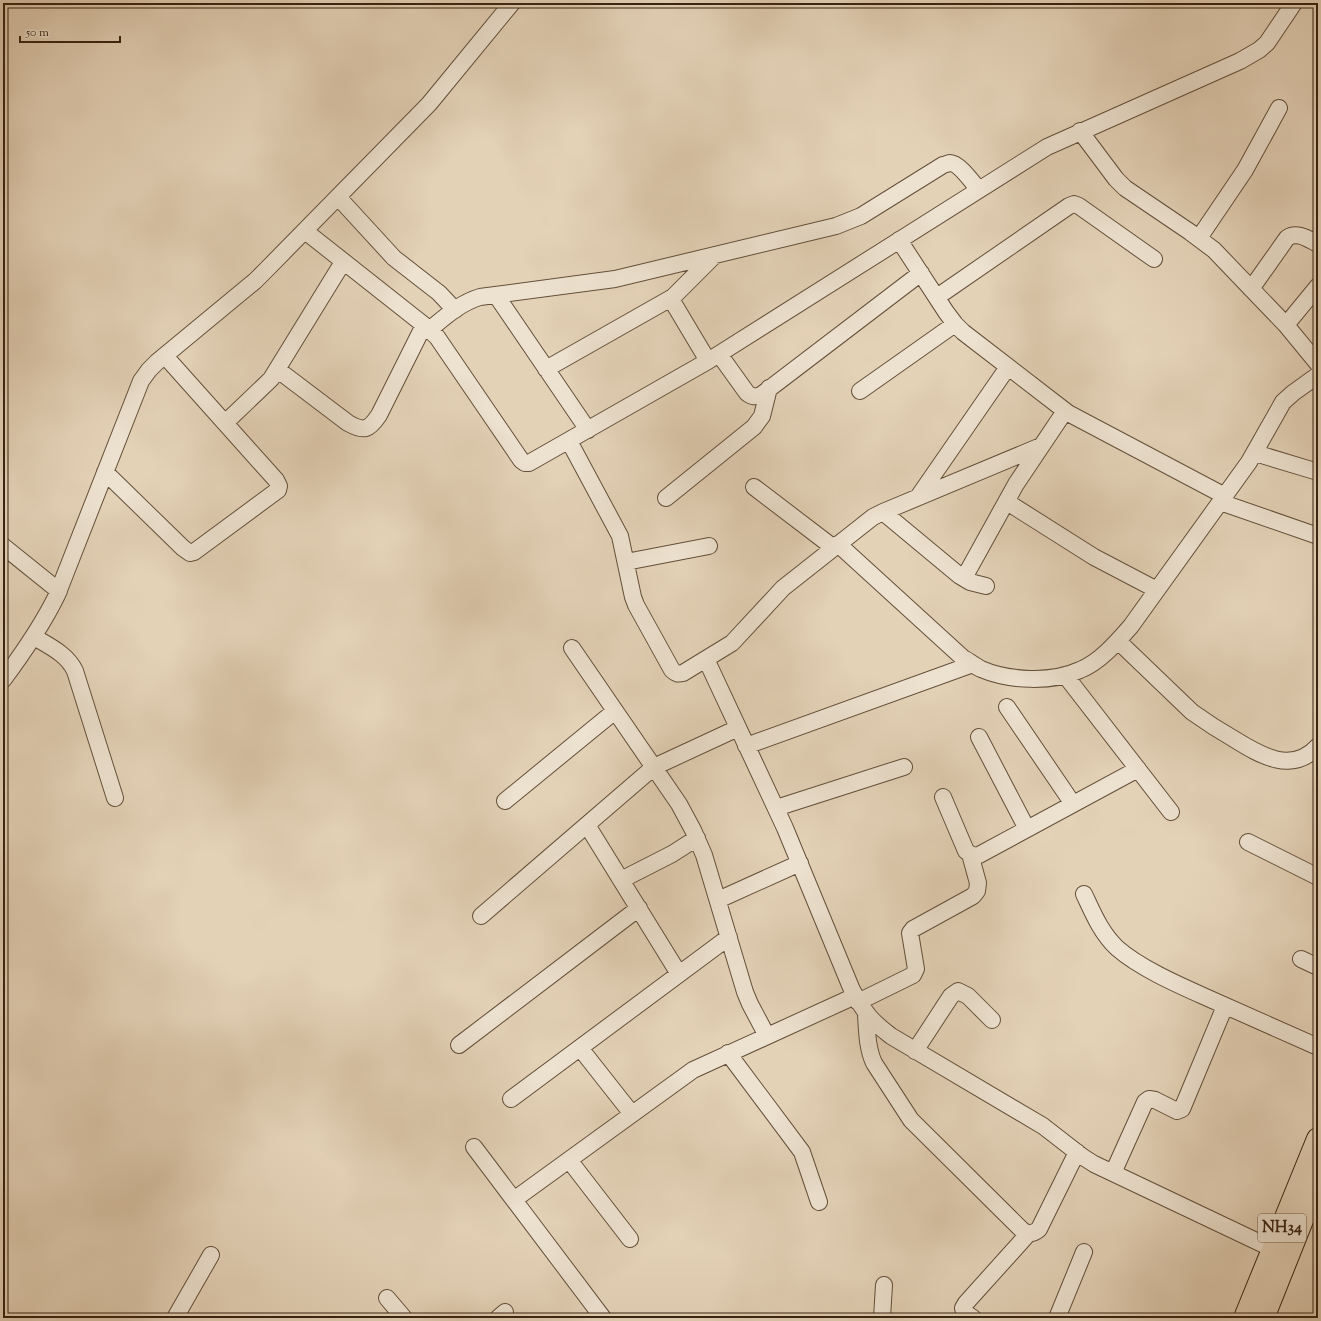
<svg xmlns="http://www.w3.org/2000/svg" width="1321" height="1321" viewBox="0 0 1321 1321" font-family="'Sorts Mill Goudy',serif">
<rect width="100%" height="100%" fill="#e4d2b7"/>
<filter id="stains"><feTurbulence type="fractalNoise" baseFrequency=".005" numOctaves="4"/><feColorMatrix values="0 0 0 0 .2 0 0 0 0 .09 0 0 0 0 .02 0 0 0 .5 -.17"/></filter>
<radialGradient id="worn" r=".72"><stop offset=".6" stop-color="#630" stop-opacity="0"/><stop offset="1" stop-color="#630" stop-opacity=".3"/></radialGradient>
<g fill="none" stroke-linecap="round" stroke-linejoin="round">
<defs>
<path id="minor" d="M1080,131L1116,179L1125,188L1190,232L1214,250L1286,325L1318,364
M338,197L394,258L439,293L455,310
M305,231L424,325L437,337L521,460L525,463H529L708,361L1047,147L1240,61L1259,50L1267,43L1294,3
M1199,238L1245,170L1279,108
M899,240L946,312L955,324L963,332L1068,413L1225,496
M1251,289L1287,238C1297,231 1308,239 1318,244
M496,295L588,430
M937,297L1069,206L1074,204L1079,206L1154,259
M671,299L708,361
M1286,325L1318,286
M429,330C445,317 460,303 480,297L615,279L836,226L861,216L943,165C944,165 949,163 950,163C959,163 973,183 979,190
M719,354L747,393C752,397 755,397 761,395L921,273
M546,369L673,297L714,256
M278,370L348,423C364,432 369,430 379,415L424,325
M860,391L955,324
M225,423L271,379L343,262
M569,441L620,536L633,597L636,605L672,670C676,674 678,674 683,673L732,643L783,588L873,517L883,512L1041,446
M1255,453L1318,472
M105,472L183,548L190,553L194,552L278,490L279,486L276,480L165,356
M754,487L834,548
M918,497L1008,367
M666,498L754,427L762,416L769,388
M1007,502L1094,557L1157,590
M1220,502L1318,536
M883,512L960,576L970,582L986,586
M838,544L963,658C969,661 975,666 981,669C1009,681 1052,683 1080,670C1100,662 1117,642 1131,626L1249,462L1283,402L1293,393L1318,375
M3,546L59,591
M626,562L709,546
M964,578L1016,484L1065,411
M34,637C49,646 67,654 75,671L115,798
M1118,641L1192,712C1206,722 1220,731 1234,739C1260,755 1292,775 1318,746
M572,648L679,804L693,830L704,855L745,992L750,1004L767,1036
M706,659L785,828L852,990C865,1013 870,1020 891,1036L1043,1126L1083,1157L1094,1164L1273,1249
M1065,675L1171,812
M3,680C23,653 42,626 57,595L141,381L149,370L157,362L255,281L266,270L429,104L512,3
M1007,707L1073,804
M979,737L1027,829
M746,746L973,664
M943,797L966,851C971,855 973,856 979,855L1138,769
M505,801L615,711
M776,808L904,767
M587,825L679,974
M1248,842L1318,877
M621,880L672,854L697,838
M1084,894C1093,913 1101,933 1117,948C1141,969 1181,986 1210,999C1246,1015 1282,1031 1318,1047
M718,900L800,863
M481,916L654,767L738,728
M1301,959L1318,967
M858,1002L913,975L916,969L910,933L913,929L973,896L977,891L978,883L970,854
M866,1014C867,1030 867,1048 874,1063L911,1120L1023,1231C1030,1234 1033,1234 1039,1229L1077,1152
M459,1045L639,908
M580,1048L632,1114
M915,1051L951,996L958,991L968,996L992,1020
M728,1053L802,1152L819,1202
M511,1099L729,937
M474,1147L603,1318
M569,1160L630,1239
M1113,1173L1145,1102L1149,1099L1155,1100L1177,1111L1182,1109L1225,1006
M515,1199L693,1070L855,996
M387,1298L404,1318
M175,1318L211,1255
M498,1318L505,1312
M882,1318L884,1285
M973,1318L964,1312L963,1308L966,1303L1029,1233
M1057,1318L1084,1252"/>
<path id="highway" d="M1245,1318L1318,1139
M1263,1318L1318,1180"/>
</defs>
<use href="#minor" stroke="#634f3a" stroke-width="18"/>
<use href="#highway" stroke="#382311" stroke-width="24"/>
<use href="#minor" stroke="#ede2d0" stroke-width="16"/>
<use href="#highway" stroke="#e4d2b7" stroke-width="22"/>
</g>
<g text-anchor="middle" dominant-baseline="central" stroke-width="3.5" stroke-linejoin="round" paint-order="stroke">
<rect fill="#ede2d0" stroke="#6e5c4a" stroke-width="1" x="1258" y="1214" width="48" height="28" rx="3"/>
<g font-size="16" font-weight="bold" fill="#382311">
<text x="1282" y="1228">NH34</text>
</g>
</g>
<rect width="1321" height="1321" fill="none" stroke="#e4d2b7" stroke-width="16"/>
<rect x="4" y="4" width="1313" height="1313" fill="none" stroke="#382311" stroke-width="2"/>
<rect x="8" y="8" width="1305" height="1305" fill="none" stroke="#382311"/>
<path d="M20 36v6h100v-6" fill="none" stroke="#382311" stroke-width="2"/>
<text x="26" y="36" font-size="12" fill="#382311" stroke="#ede2d0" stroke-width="3" paint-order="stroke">50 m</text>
<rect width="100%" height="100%" filter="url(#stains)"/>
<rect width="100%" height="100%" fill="url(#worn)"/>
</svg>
